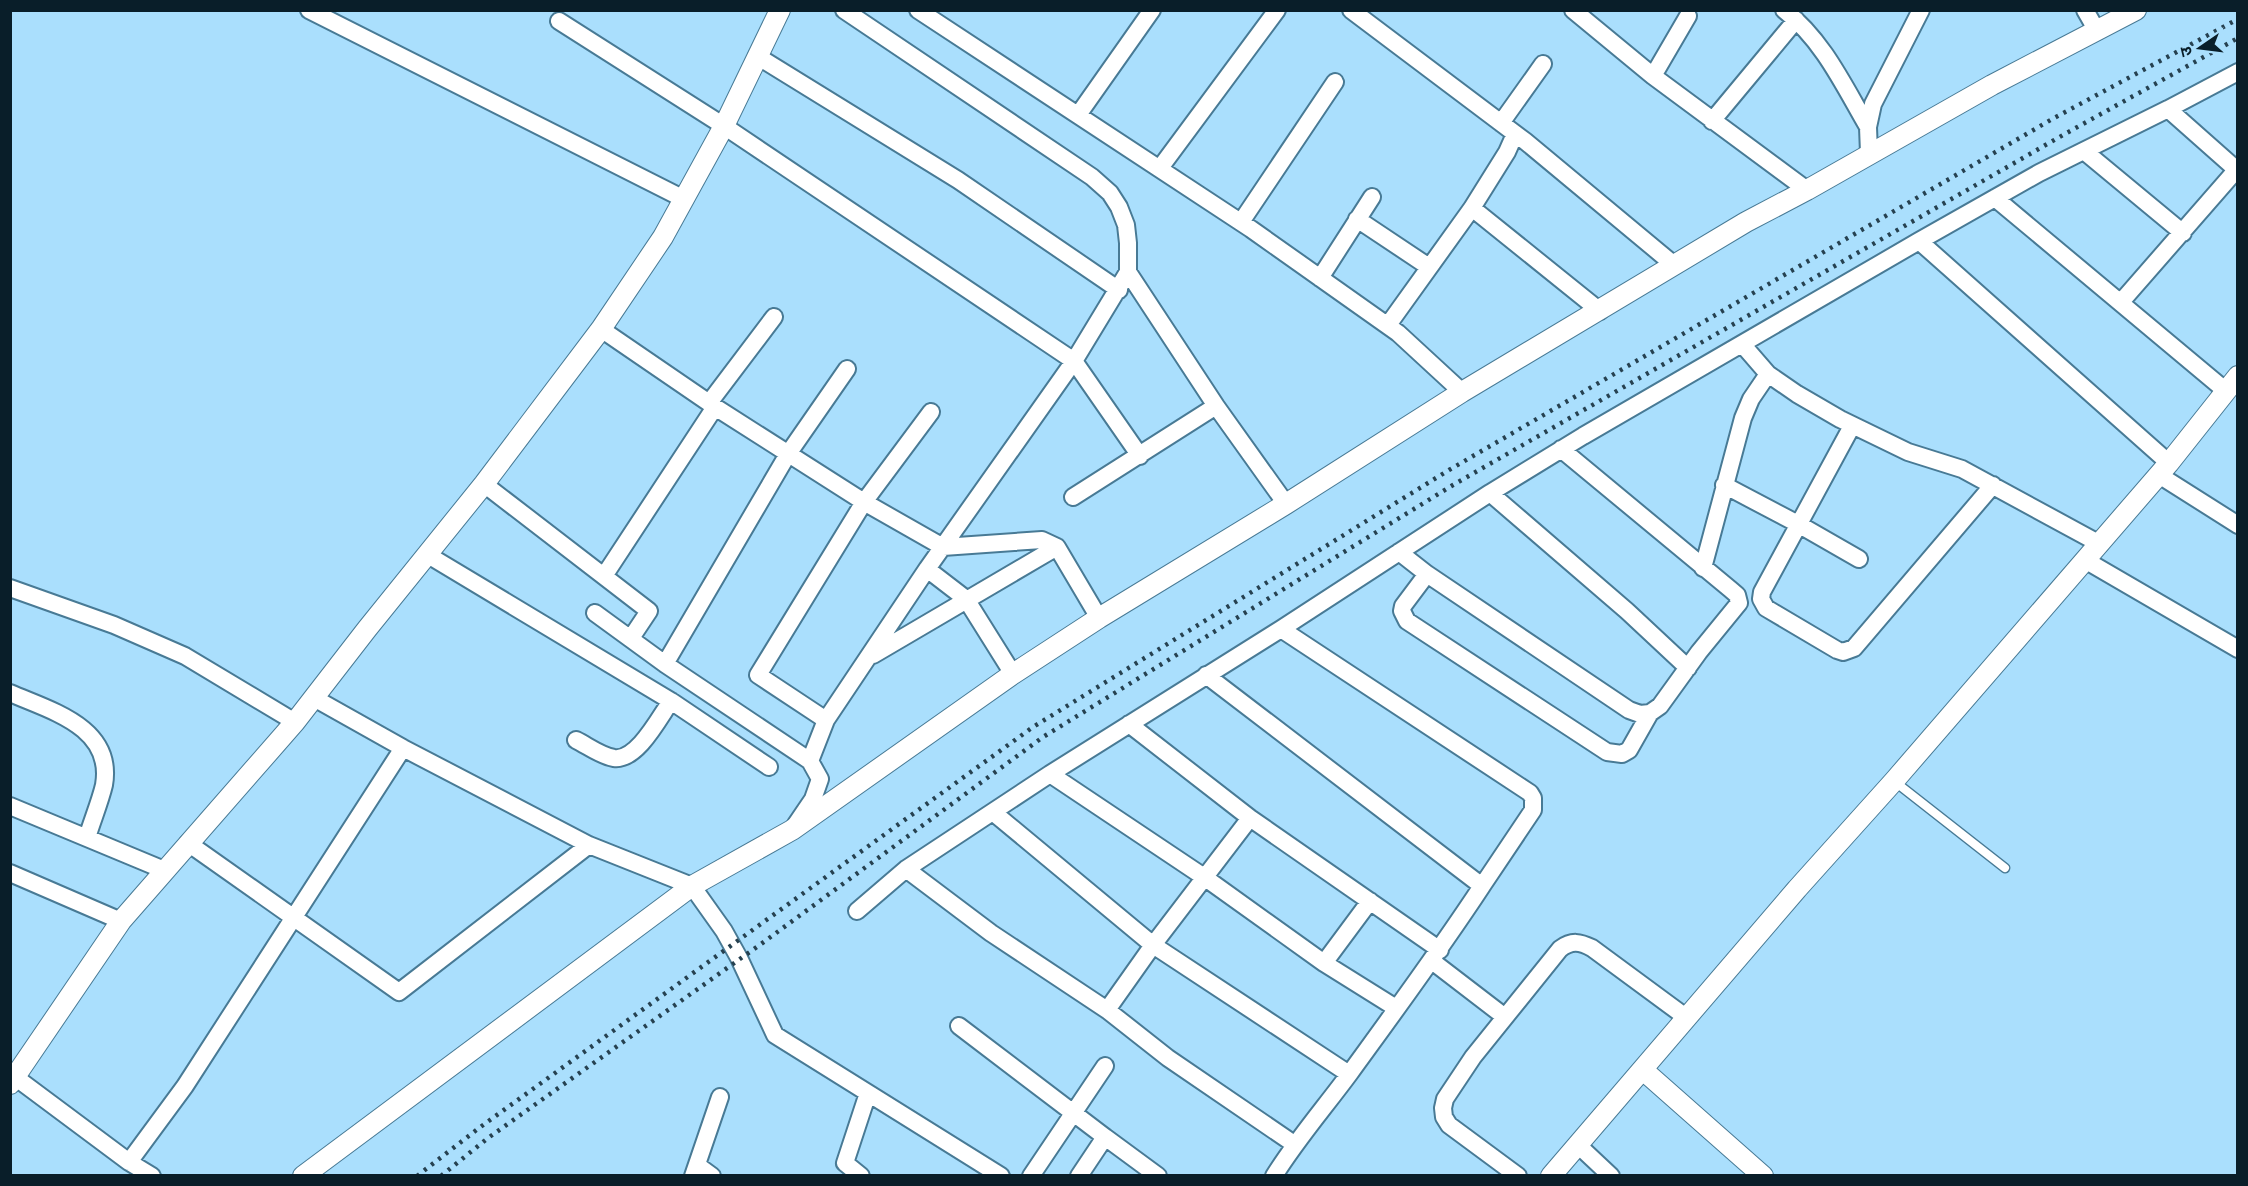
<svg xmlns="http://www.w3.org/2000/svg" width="2248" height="1186" viewBox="0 0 2248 1186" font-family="Bitter,'Noto Sans Devanagari',serif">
<rect width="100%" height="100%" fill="#aadffd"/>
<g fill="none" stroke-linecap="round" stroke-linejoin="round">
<defs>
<path id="service" d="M1894,781L2005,868"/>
<path id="minor" d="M309,10L682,198
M918,10L1251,229L1398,333L1462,392
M1351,10L1525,141L1673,264
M1573,10L1653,76L1807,190
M1784,10C1823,40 1844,86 1868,127
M2085,10L2097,31
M559,21L724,126L1074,361L1140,456
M757,56L958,180L1119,290
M1653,76L1688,16
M2168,109L2238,171
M1078,115L1152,10
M1712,121L1796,20
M1501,123L1543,64
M2084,151L2183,233
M1869,153L1868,127L1873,104L1921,10
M1160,168L1277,10
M1995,198L2226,391
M1472,208L1600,311
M1357,219L1429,267
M1241,222L1335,82
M1919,241L2169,463
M1128,272L1216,406L1286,504
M1320,278L1372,197
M2121,302L2238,168
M1388,325L1472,208L1507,152L1515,134
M601,329L715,407L864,502L943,547L1042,540L1057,547L1099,618
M1742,344L1768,374L1797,394L1840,419L1908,452L1962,469L2100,544
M709,403L774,317
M1852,426L1762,592L1761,599L1766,608L1837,650L1843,652L1854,648L1993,485
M2159,475L2238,525
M484,484L649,611L631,638
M1724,485L1798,524L1859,559
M1490,493L1627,611L1688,668
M1073,497L1216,406
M1399,552L1427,574L1629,710L1640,714L1650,713
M428,555L671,701L769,767
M2085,560L2238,649
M1703,568L1743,418L1751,399L1768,374
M927,569L966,599L1013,674
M1427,574L1403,606L1402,611L1407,621L1607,752L1622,754L1629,750L1650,713L1660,706L1699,652L1739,603L1737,595L1730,589L1561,449
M604,576L715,407
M10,588L114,625L185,656L295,722
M595,613L665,664L810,761
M1281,629L1530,793L1533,798V810L1482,886
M873,655L1057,547
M665,664L788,454L847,369
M1206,675L1482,886C1440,950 1395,1011 1350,1073C1325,1107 1297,1139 1274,1176
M10,693C51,711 114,727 104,785C100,802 92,821 87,838
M314,698L403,748L589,845L692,886L724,931L739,958L775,1035L1001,1176
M826,720L758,675L864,502L931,412
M1129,724L1250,818L1440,950
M576,740C588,746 601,756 614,758C637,761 659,718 671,701
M1050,774L1204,877L1324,963L1396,1008
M10,806L164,870
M994,813L1153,945L1349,1074
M796,824L813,799L820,779L810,761L826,720L927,569L1074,361L1128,272V243L1126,225L1119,207L1110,193L1092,177L844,10
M188,843L399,992L589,845
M906,869L991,933L1107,1010L1168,1058L1294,1144
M10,873L121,921
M857,911L906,869L1050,774L1281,629L1490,493L1583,436L1919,241L2039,173L2168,109L2238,72
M1432,961L1505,1017
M1324,963L1370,901
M1107,1010L1153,945L1250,818
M959,1026L1105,1137L1079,1176
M15,1077L129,1162L152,1176
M1105,1137L1158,1176
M1578,1145L1611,1176
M129,1162L185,1086L403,748
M697,1165L712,1176
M693,1176L720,1097
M861,1176L845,1163L868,1093
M1031,1176L1105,1066
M1518,1176L1449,1125L1444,1117L1443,1108L1445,1099L1473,1057L1560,949C1572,940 1580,942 1592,948L1687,1018"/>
<path id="tertiary" d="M1643,1070L1763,1176
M10,1084L121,921L295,722L367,629L484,484L601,329L663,237L724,126L780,10
M303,1176L692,886L792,830L1013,674L1099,618L1286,504L1462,392L1746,222L1807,190L1992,85L2136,10
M1551,1176L1797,889L1894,781L2169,463L2238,376"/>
</defs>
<use href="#service" stroke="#487a95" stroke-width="11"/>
<use href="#minor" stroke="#487a95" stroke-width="20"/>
<use href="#tertiary" stroke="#487a95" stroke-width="22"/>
<use href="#service" stroke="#fff" stroke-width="8"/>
<use href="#minor" stroke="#fff" stroke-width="16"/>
<use href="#tertiary" stroke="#fff" stroke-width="20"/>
<path stroke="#264150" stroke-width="4.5" stroke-dasharray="3 6" stroke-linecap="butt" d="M417,1176L479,1128L1033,727L1449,470L2054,118L2238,19
M441,1176L488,1138L761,944L1043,737L1453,485L2063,135L2238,38"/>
</g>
<rect width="2248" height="1186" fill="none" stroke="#091e29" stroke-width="24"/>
<g transform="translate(2200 48) rotate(256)" stroke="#aadffd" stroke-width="4.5" paint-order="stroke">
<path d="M0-4.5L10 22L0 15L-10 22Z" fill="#091e29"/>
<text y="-9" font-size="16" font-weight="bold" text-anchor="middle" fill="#091e29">उ</text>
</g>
</svg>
